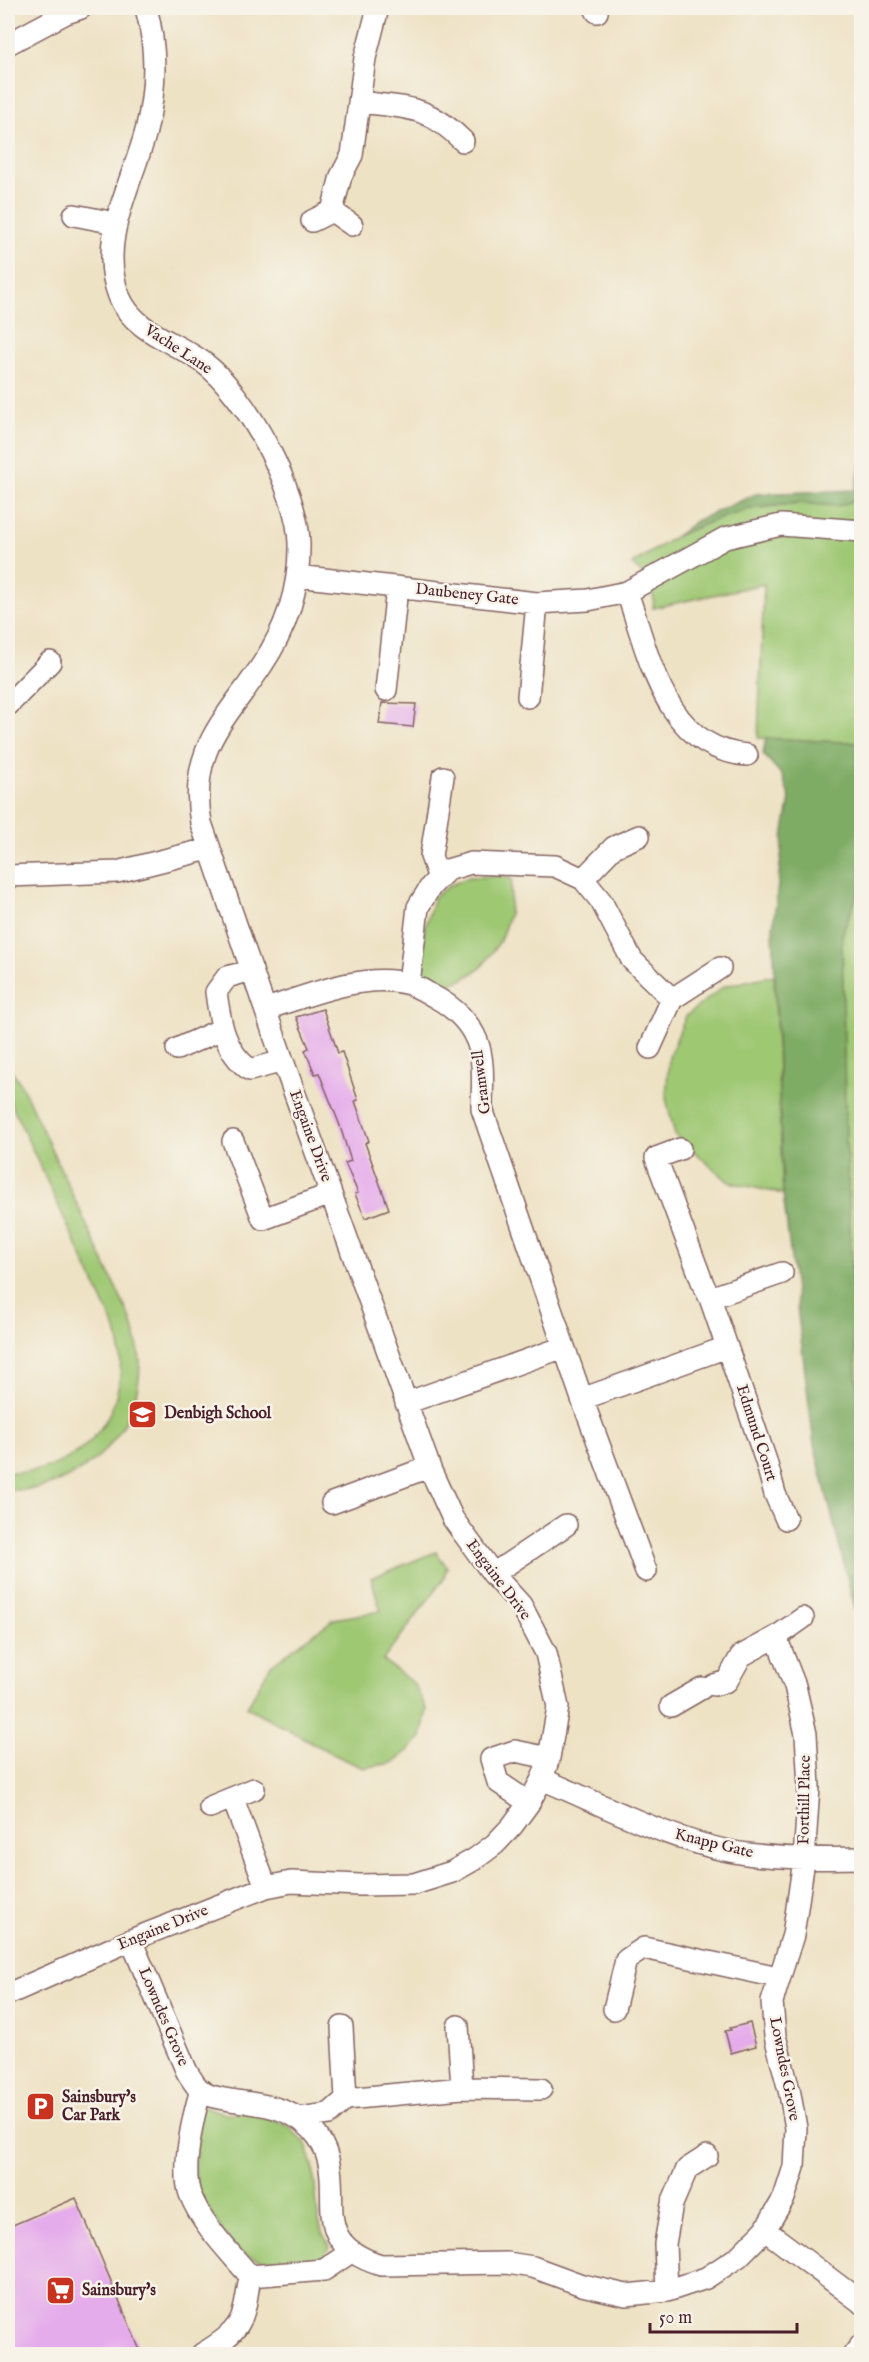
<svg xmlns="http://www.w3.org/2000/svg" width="869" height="2362" viewBox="0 0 869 2362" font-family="'IM FELL English',serif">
<rect width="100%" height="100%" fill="#f7f3e8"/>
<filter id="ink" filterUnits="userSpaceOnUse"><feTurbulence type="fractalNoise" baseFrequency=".0167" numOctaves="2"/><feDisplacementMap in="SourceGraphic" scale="12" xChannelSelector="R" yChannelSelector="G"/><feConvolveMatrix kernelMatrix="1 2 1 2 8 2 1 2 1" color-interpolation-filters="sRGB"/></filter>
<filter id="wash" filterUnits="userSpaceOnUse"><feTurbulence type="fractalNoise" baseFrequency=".008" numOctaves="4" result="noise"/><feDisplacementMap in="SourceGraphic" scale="24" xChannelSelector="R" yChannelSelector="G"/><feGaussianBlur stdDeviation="1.35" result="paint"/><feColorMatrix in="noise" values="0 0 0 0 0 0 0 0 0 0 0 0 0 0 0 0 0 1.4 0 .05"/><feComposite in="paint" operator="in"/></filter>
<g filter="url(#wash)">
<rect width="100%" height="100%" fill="#eee2c5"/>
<path fill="#9fc873" stroke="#74744f" stroke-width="1.5" d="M861,499V743L758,738L764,584L653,608C656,586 647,579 632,564L676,536L712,521L750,509L798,503L837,506Z
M504,876L512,879L509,915L500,941L481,968L462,980L439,986L419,979L425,927L434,897L449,886L469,877Z
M861,885V1416L856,1376L845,1114L842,935Z
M774,975L783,1194L729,1182L675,1135L666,1098L669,1057L686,1016L724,986Z
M8,1064L22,1086L131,1320C135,1335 140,1350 140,1365C139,1436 78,1493 8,1490V1472C88,1476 136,1404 116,1330L8,1097Z
M436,1552L447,1567L443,1580L383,1660L414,1684L427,1710L421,1737L409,1750L392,1763L363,1768L333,1754L247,1707L271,1665L334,1619L381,1611L371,1578Z
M201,2106L225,2113H260L288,2126L306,2144L313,2166L318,2217L322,2232L330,2247L324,2257L305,2262L265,2261L244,2255L231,2246L199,2192L194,2171Z"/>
<path fill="#7fac65" stroke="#646648" stroke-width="1.5" d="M861,464V499L837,506L798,503L750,509L712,521L676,536L696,521L756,494L855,490Z
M766,738L861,743V885L842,935L845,1114L856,1376L862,1416L861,1633L814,1444L783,1194L773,928L784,831L790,799L782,775L763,754Z"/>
<g id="blocks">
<path fill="#e5aceb" d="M382,703L416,704L413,727L379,724Z
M323,1009L338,1053L342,1052L358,1100L355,1101L369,1141L365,1143L389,1209L365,1218L355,1194L358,1193L345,1163L351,1161L339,1123L319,1073L315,1074L305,1050L309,1048L296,1017Z
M750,2023L756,2046L731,2053L725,2031L731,2030L730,2028Z
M76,2198L142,2355H8V2227Z"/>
</g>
</g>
<g filter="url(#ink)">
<use href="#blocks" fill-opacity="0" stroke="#836361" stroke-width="1.5"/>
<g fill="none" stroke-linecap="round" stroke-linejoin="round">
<defs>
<path id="minor" d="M595,8L597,12
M8,44L66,13L81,8
M360,102C408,108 427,105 463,141
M332,211L352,225
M74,215L115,223
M312,221L332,211L341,176L352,155L365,58L378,8
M297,576L537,603L588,600L627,592L725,538L781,525L862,531
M627,592C649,655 665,749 747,755
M386,690L397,588
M528,697L537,603
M8,705L50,662
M8,876L117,872L208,849
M439,878L431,856L443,777
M583,879L614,847L639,836
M252,970L227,977L216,992C220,1022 224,1051 250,1070L283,1061
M409,984L418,907L431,886L447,870L471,863L555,866L583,879L601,901L632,960L672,999L650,1048
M672,999L720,968
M266,1009C307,996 366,971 409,984C417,986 426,992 433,996C452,1006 469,1021 477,1041C485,1062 482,1087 482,1109L582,1399L646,1571
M177,1049L222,1029
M233,1141L263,1219L331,1194
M680,1149L656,1158L703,1284L710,1298
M727,1347L710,1298L782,1273
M582,1399L727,1347L766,1461L775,1494L786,1519
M406,1403L564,1347
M332,1503L429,1467
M493,1574L566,1525
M714,1685L727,1681L741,1656L776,1637
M671,1706L702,1688
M542,1779C606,1806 679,1845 747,1854C786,1859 823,1859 862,1858
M233,1799L266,1887
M529,1803L498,1782L491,1759L515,1751L549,1758
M210,1807L254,1789
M131,1940L187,2072C191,2078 196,2087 201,2091C211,2098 225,2099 237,2101C267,2105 298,2109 318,2137C352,2188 300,2240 381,2265L507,2263L533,2267L582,2285L626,2295L667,2291L706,2278L738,2257L765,2230L784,2198L794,2167L796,2128L790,2094L775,2036L772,2002L793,1935L804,1860L809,1787L806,1734L795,1686L776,1637L803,1618
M8,1994L131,1940L266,1887L291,1882L360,1885L414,1884L452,1872L475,1859L495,1844L512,1826L529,1803L542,1779L549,1758L558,1707L546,1653L521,1605L493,1574L453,1519L431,1471L283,1061L201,823C188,749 225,721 262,665C286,629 300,587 299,543C298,491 246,394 204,363C175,341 134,333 119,296C97,240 132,185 146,131C156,90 157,48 146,8
M614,2009L626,1960L644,1948L778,1977
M462,2088L541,2089
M201,2090C193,2116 181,2169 190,2194C202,2225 229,2251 250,2276C243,2323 243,2329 202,2354
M346,2099L462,2088L458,2026
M299,2118L329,2114L346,2099L342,2027
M765,2230L862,2303
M250,2276L324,2270L351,2252
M667,2291L665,2244L672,2204L687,2169L707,2156
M854,2354L862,2344"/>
</defs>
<use href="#minor" stroke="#836361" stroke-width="24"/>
<use href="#minor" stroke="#fff" stroke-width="21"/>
</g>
</g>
<defs>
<symbol id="school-square" viewBox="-11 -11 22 22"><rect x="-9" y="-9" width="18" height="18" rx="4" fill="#c8321e" stroke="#f7f3e8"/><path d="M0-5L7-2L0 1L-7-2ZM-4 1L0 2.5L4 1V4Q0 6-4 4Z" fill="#fff"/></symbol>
<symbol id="parking-square" viewBox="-11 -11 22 22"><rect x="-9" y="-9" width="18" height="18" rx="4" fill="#c8321e" stroke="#f7f3e8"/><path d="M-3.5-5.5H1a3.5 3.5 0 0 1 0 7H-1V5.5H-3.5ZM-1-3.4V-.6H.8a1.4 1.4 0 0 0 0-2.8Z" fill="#fff"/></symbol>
<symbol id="supermarket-square" viewBox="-11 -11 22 22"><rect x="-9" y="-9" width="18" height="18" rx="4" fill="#c8321e" stroke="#f7f3e8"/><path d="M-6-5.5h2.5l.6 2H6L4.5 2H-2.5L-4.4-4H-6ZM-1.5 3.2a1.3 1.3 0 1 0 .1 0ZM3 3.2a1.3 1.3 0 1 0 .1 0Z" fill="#fff"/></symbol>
</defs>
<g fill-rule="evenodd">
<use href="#school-square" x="126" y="1398" width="33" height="33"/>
<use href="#parking-square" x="24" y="2090" width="33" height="33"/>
<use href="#supermarket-square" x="44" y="2274" width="33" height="33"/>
</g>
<g text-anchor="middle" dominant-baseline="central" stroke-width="5" stroke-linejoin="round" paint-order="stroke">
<g font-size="16" fill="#4a1f2b" stroke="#f7f3e8">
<text transform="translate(178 350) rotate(33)">Vache Lane</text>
<text transform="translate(467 595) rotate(6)">Daubeney Gate</text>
<text transform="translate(482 1082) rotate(-97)">Gramwell</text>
<text transform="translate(310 1136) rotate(70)">Engaine Drive</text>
<text transform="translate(756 1433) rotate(72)">Edmund Court</text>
<text transform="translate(498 1580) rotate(53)">Engaine Drive</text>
<text transform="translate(805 1800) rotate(-89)">Forthill Place</text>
<text transform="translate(714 1844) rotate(14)">Knapp Gate</text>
<text transform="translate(163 1928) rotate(-22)">Engaine Drive</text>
<text transform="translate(163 2017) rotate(67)">Lowndes Grove</text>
<text transform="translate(784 2069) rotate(79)">Lowndes Grove</text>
</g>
<g font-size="16" font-weight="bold" fill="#4a1f2b" stroke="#f7f3e8" text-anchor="start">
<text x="164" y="1414">Denbigh School</text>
<text x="62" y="2098">Sainsbury's<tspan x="62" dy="18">Car Park</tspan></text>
<text x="82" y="2291">Sainsbury's</text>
</g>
</g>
<rect width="869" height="2362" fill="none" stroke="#f7f3e8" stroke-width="30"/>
<path d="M650 2323v9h147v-9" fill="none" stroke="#4a1f2b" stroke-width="3"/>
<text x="659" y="2323" font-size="18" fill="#4a1f2b" stroke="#f7f3e8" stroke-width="4.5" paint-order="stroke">50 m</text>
</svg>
